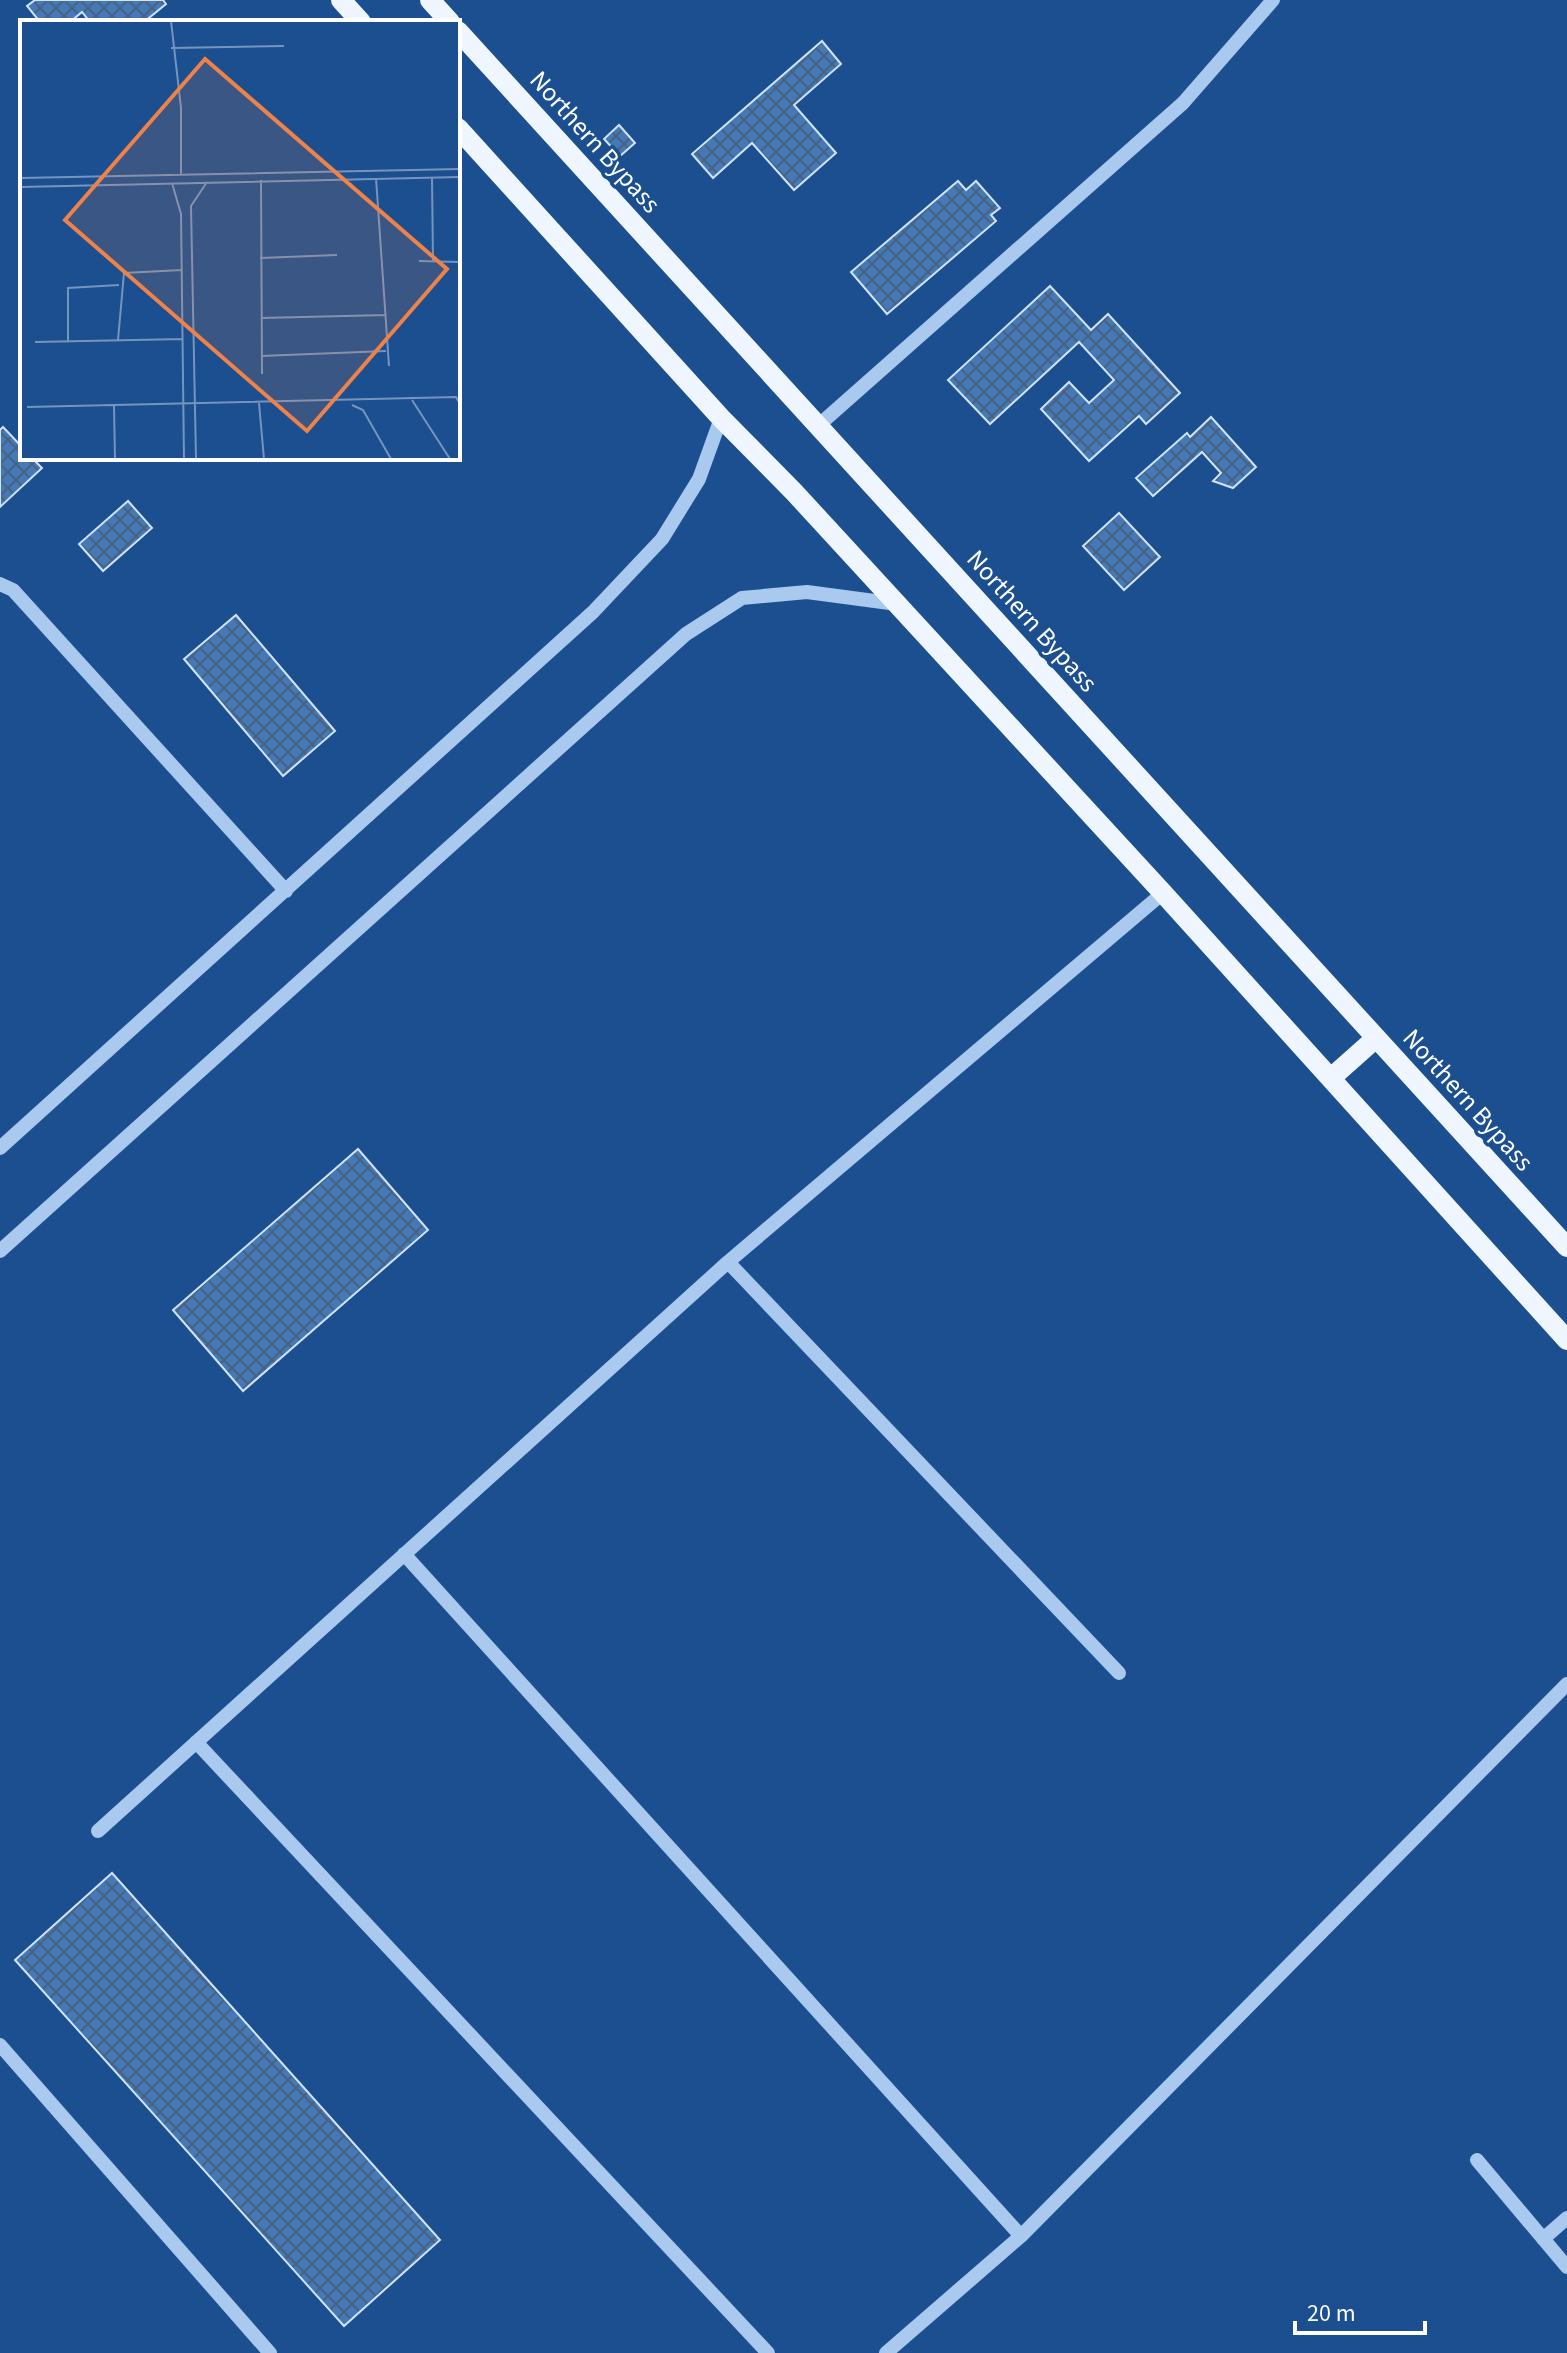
<svg xmlns="http://www.w3.org/2000/svg" width="1567" height="2353" viewBox="0 0 1567 2353" font-family="'Source Sans 3',sans-serif">
<defs>
<pattern id="building-cross-hatch" width="8" height="8" patternUnits="userSpaceOnUse" patternTransform="scale(2)"><rect width="8" height="8" fill="#4478b7"/><path d="M0 0l8 8M0 8l8-8" fill="none" stroke="#486282"/></pattern>
</defs>
<rect width="100%" height="100%" fill="#1b4f8f"/>
<path fill="url(#building-cross-hatch)" stroke="#cfe3fa" stroke-width="2" d="M35,0H163L166,4L144,22H90L82,12L70,22H40L27,6Z
M822,41L841,64L794,105L836,153L794,190L752,143L713,178L692,154Z
M619,125L635,143L620,156L604,139Z
M958,181L966,190L976,181L1000,208L991,215L996,221L887,314L851,272Z
M1050,286L1091,330L1108,314L1180,393L1146,424L1139,416L1089,461L1041,409L1069,382L1089,403L1114,380L1079,342L990,424L948,380Z
M1211,417L1256,467L1233,488L1213,481L1221,473L1202,452L1153,496L1136,478L1187,433L1190,437Z
M3,427L22,447V458H32L42,468L0,507V430Z
M128,501L152,528L103,571L79,544Z
M1119,513L1160,557L1124,590L1083,546Z
M236,615L335,731L283,776L184,659Z
M358,1149L428,1230L243,1391L173,1310Z
M112,1873L440,2240L344,2326L15,1960Z"/>
<g fill="none" stroke-linecap="round" stroke-linejoin="round">
<path stroke="#a9c9ee" stroke-width="14" d="M819,425L1183,103L1273,0
M0,584L13,590L286,891
M0,1148L593,612L662,539L699,479L721,418
M0,1251L686,634L742,598L807,592L897,604
M728,1262L1119,1673
M404,1554L1021,2236
M196,1742L768,2353
M98,1831L728,1262L1163,893
M0,2045L270,2353
M1477,2160L1567,2267
M1543,2239L1567,2218
M886,2353L1021,2236L1567,1684"/>
<path stroke="#f0f6ff" stroke-width="20" d="M341,0L361,22
M430,0L450,22
M458,31L1567,1247
M458,128L721,418L794,492L1163,893L1567,1340
M1331,1078L1376,1038"/>
</g>
<g text-anchor="middle" dominant-baseline="central" stroke-width="7" stroke-linejoin="round" paint-order="stroke">
<g font-size="26" fill="#fff" stroke="#1b4f8f">
<text transform="translate(595 142) rotate(48)">Northern Bypass</text>
<text transform="translate(1032 621) rotate(48)">Northern Bypass</text>
<text transform="translate(1468 1100) rotate(48)">Northern Bypass</text>
</g>
</g>
<g transform="translate(20 20)">
<rect width="440" height="440" fill="#1b4f8f"/>
<path fill="none" stroke="#7695bc" stroke-width="2" d="M151,1L161,88V154M151,28L264,26M0,158L440,149M356,158L369,346M412,158L413,242M241,160L242,354M152,163L161,194L164,439M0,167L440,157M240,238L317,235M399,241L440,242M241,298L366,295M98,320L104,253L162,250M48,321V268L99,265M15,322L163,319M241,336L366,331M392,380L430,439M239,383L244,439M94,385L95,439M332,385L343,390L371,439M7,387L436,377L440,384M176,439L171,186L187,162"/>
<path fill="#ee8249" fill-opacity="0.15" stroke="#ee8249" stroke-width="4" d="M185,39L427,249L287,411L45,200Z"/>
<rect width="440" height="440" fill="none" stroke="#fff" stroke-width="4"/>
</g>
<path d="M1295 2321v12h130v-12" fill="none" stroke="#ffffff" stroke-width="4"/>
<text x="1307" y="2321" font-size="24" fill="#ffffff" stroke="#1b4f8f" stroke-width="6" paint-order="stroke">20 m</text>
</svg>
